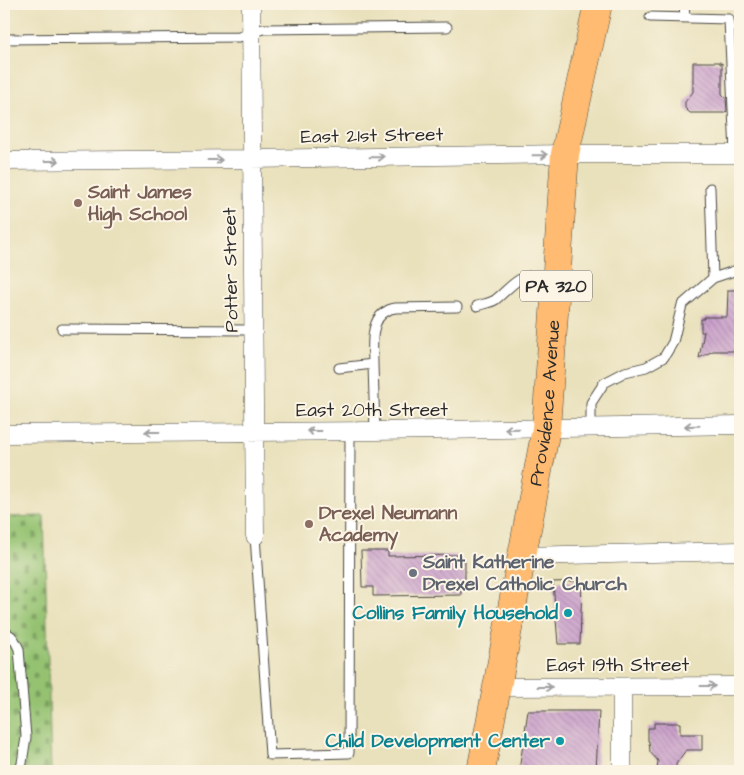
<svg xmlns="http://www.w3.org/2000/svg" width="744" height="775" viewBox="0 0 744 775" font-family="'Architects Daughter',sans-serif">
<defs>
<pattern id="cemetery-stones" width="16" height="16" patternUnits="userSpaceOnUse" patternTransform="scale(1.25)"><rect width="16" height="16" fill="#94c271"/><path d="M2 7V4a2 2 0 0 1 4 0v3zM10 15v-3a2 2 0 0 1 4 0v3z" fill="#799e5d"/></pattern>
<pattern id="building-back-hatch" width="6" height="6" patternUnits="userSpaceOnUse" patternTransform="scale(1.25)"><rect width="6" height="6" fill="#c99ecb"/><path d="M-1 5l2 2M0 0l6 6M5-1l2 2" fill="none" stroke="#a381a5"/></pattern>
</defs>
<rect width="100%" height="100%" fill="#fcf5e5"/>
<filter id="ink" filterUnits="userSpaceOnUse"><feTurbulence type="fractalNoise" baseFrequency=".02" numOctaves="2"/><feDisplacementMap in="SourceGraphic" scale="10" xChannelSelector="R" yChannelSelector="G"/><feConvolveMatrix kernelMatrix="1 2 1 2 8 2 1 2 1" color-interpolation-filters="sRGB"/></filter>
<filter id="wash" filterUnits="userSpaceOnUse"><feTurbulence type="fractalNoise" baseFrequency=".0096" numOctaves="4" result="noise"/><feDisplacementMap in="SourceGraphic" scale="20" xChannelSelector="R" yChannelSelector="G"/><feGaussianBlur stdDeviation="1.12" result="paint"/><feColorMatrix in="noise" values="0 0 0 0 0 0 0 0 0 0 0 0 0 0 0 0 0 1.4 0 .05"/><feComposite in="paint" operator="in"/></filter>
<g filter="url(#wash)">
<rect width="100%" height="100%" fill="#e9e1bc"/>
<path fill="url(#cemetery-stones)" stroke="#60764e" d="M44,516L51,771H4V517Z"/>
<g id="blocks">
<path fill="url(#building-back-hatch)" d="M693,62H720V64L722,63V94L726,98L727,111L725,113H690L685,108V102L693,92Z
M728,290H740V351H713L699,358L704,332H701V319H704V317H727Z
M361,551H388V556L459,555V561H465V584H461V595L373,596V587H362Z
M582,581L580,644H558L553,582Z
M528,711H599L596,771H519Z
M654,723H680V734H702V750H686L676,764V771L657,770L658,761L650,752L649,741H648V728H654Z"/>
</g>
</g>
<g filter="url(#ink)">
<use href="#blocks" fill-opacity="0" stroke="#484641" stroke-width="1"/>
<g fill="none" stroke-linecap="round" stroke-linejoin="round">
<defs>
<path id="service" d="M684,4L685,18
M650,17L729,19L735,154
M4,39L239,37L263,29L447,27
M713,278L737,270L740,266
M477,306C483,304 490,303 495,300C507,291 515,278 530,276C538,274 546,276 554,278
M62,329L253,330
M373,364C373,348 369,319 387,311C389,309 392,309 395,308L457,307
M339,368L373,364L375,431
M591,427V403L604,383L625,372L646,367L664,357L673,342L682,305L713,278L710,188
M255,536L270,755L349,753L350,431
M4,632C13,635 15,641 19,649L26,737L22,763L20,771"/>
<path id="minor" d="M251,4L255,536
M4,161L251,159L565,154H740
M4,434L375,431L740,425
M522,556L740,551
M496,687L740,686
M622,771V687"/>
<g id="primary">
<path id="s1" d="M481,771L546,429L565,154L598,4"/>
</g>
</defs>
<use href="#service" stroke="#484641" stroke-width="11"/>
<use href="#minor" stroke="#484641" stroke-width="19"/>
<use href="#primary" stroke="#484641" stroke-width="29"/>
<use href="#service" stroke="#fff" stroke-width="9"/>
<use href="#minor" stroke="#fff" stroke-width="18"/>
<use href="#primary" stroke="#febb71" stroke-width="28"/>
</g>
<defs><path id="oneway-shaft" d="M-6 0H5M1.5-3L5.5 0L1.5 3" fill="none" stroke-width="1.6" stroke-linecap="round" stroke-linejoin="round" transform="scale(1.25)"/></defs>
<g stroke="#a0a0a0">
<use href="#oneway-shaft" transform="translate(540 155) rotate(-1)"/>
<use href="#oneway-shaft" transform="translate(377 157) rotate(-1)"/>
<use href="#oneway-shaft" transform="translate(215 160)"/>
<use href="#oneway-shaft" transform="translate(52 161)"/>
<use href="#oneway-shaft" transform="translate(692 426) rotate(179)"/>
<use href="#oneway-shaft" transform="translate(512 429) rotate(179)"/>
<use href="#oneway-shaft" transform="translate(314 431) rotate(180)"/>
<use href="#oneway-shaft" transform="translate(152 432) rotate(180)"/>
<use href="#oneway-shaft" transform="translate(708 686)"/>
<use href="#oneway-shaft" transform="translate(545 687)"/>
</g>
</g>
<g fill="#8d6e63" stroke="#fcf5e5" stroke-width="2">
<circle cx="78" cy="203" r="5"/>
<circle cx="309" cy="524" r="5"/>
</g>
<circle fill="#6b7280" stroke="#fcf5e5" stroke-width="2" cx="413" cy="573" r="5"/>
<g fill="#0f9aa8" stroke="#fcf5e5" stroke-width="2">
<circle cx="568" cy="613" r="5"/>
<circle cx="560" cy="741" r="5"/>
</g>
<g text-anchor="middle" dominant-baseline="central" stroke-width="4" stroke-linejoin="round" paint-order="stroke">
<rect fill="#fcf5e5" stroke="#6a6863" stroke-width="1" x="520" y="270.5" width="72" height="31" rx="4"/>
<g font-size="18" font-weight="bold" fill="#2b2b2b">
<text x="556" y="286">PA 320</text>
</g>
<g font-size="19" fill="#2b2b2b" stroke="#fcf5e5">
<text transform="translate(372 136) rotate(-1)">East 21st Street</text>
<text transform="translate(231 270) rotate(-91)">Potter Street</text>
<text stroke="none"><textPath href="#s1" startOffset="374">Providence Avenue</textPath></text>
<text x="372" y="410">East 20th Street</text>
<text x="618" y="665">East 19th Street</text>
</g>
<g font-size="19" font-weight="bold" fill="#785e54" stroke="#fcf5e5" text-anchor="start">
<text x="88" y="192">Saint James<tspan x="88" dy="22">High School</tspan></text>
<text x="319" y="513">Drexel Neumann<tspan x="319" dy="22">Academy</tspan></text>
</g>
<g font-size="19" font-weight="bold" fill="#5b616d" stroke="#fcf5e5" text-anchor="start">
<text x="423" y="562">Saint Katherine<tspan x="423" dy="22">Drexel Catholic Church</tspan></text>
</g>
<g font-size="19" font-weight="bold" fill="#0d838f" stroke="#fcf5e5" text-anchor="end">
<text x="558" y="613">Collins Family Household</text>
<text x="550" y="741">Child Development Center</text>
</g>
</g>
<rect width="744" height="775" fill="none" stroke="#fcf5e5" stroke-width="20"/>
</svg>
